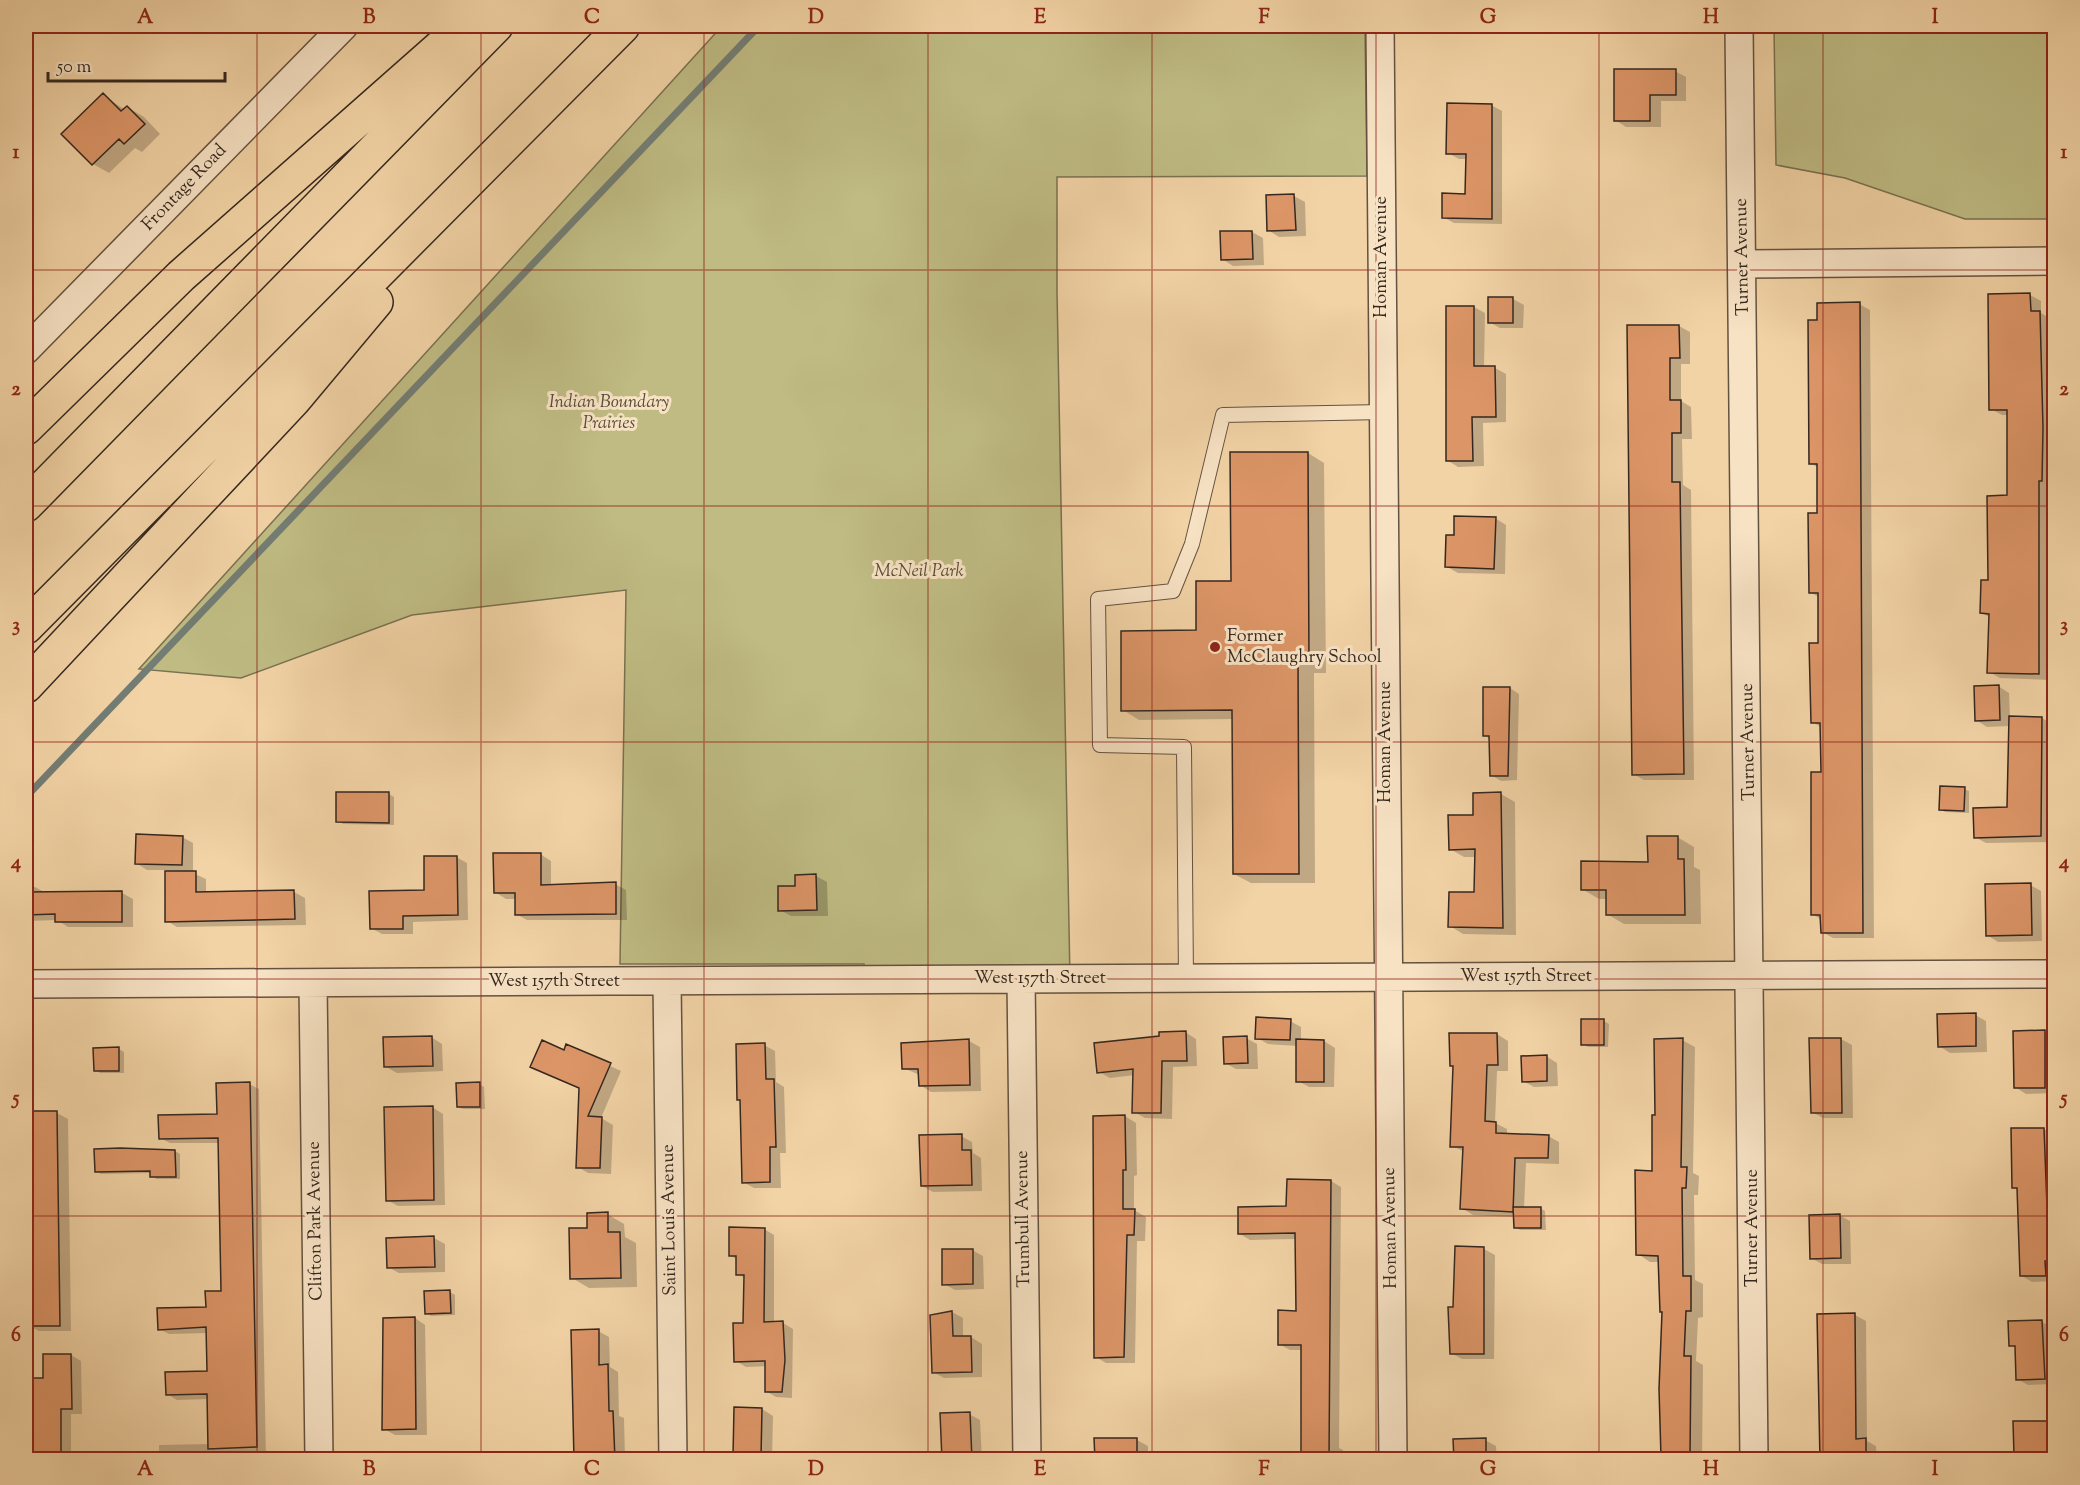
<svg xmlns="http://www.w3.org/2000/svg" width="2080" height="1485" viewBox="0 0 2080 1485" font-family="'Sorts Mill Goudy',serif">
<rect width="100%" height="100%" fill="#f2d3a5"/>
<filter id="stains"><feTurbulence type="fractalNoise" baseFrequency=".00333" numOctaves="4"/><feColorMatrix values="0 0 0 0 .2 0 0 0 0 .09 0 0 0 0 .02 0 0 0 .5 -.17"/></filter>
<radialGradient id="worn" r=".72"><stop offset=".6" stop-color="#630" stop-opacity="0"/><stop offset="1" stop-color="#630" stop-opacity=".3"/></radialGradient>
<path fill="#bfbb83" stroke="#7a7151" stroke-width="1.5" d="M722,26H1365L1367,176L1057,177V292L1070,979L865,980L864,964H620L626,590L412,615L241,678L139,669Z
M1774,26H2054V219H1965L1845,178L1776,165Z"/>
<path fill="#0003" d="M1675,71L1686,77V101H1661V127H1626L1615,120Z
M103,95L125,110L127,107L144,117L160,134L142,152L135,148L109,173L93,164Z
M1491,105L1502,111V224L1454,223L1443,217L1466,195L1467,159H1459L1448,153Z
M1294,196L1305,202L1306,236L1279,237L1268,230Z
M1252,232L1263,238L1264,265L1233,266L1222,259V233Z
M2030,295L2041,301V313L2051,319L2053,486H2049L2050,680L2000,678L1989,672L1991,618L1982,613L2008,497L2009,415H2002L1991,409Z
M1513,299L1524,305L1523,328H1500L1489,322Z
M1859,304L1870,310L1874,938H1833L1822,932V920L1812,914L1822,774L1821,727L1812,722L1820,644V598L1810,592L1819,514V468L1810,463L1819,322Z
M1474,307L1485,313L1484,368H1495L1506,374V422L1483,423L1484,466L1458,467L1447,460Z
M1629,326H1679L1690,332V364H1681V401L1691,407L1692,439H1682L1683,485L1691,490L1694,780H1644L1633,774Z
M1308,453L1324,463L1326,673H1314L1315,883H1251L1234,874L1233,719L1139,720L1123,710L1198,632L1232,582Z
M1495,518L1506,525L1505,574L1458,573L1447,567L1455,536Z
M1998,686L2009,693L2010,717L2042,718L2053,725L2052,842L1986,843L1975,837L2008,809L2010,726L1987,727L1976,720Z
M1510,688L1519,694L1517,780L1501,781L1491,775L1490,739L1484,735Z
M1964,789L1969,791V813L1945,812L1940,809Z
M389,794L394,797V825L343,824L338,821Z
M1475,794H1501L1515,802L1516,935L1463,934L1450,926L1476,894L1477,857H1464L1450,849L1475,816Z
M182,837L193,843V873L206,879V893L294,892L305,898L306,925L177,927L167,921L166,870H147L136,863Z
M1677,837L1694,847V867L1700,870L1701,924H1624L1607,914L1608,899H1599L1582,889L1650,863Z
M540,854L551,861V886L615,884L626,890L627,920H527L516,914V899H506L495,892Z
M456,857L467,863L468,920L413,922V934H382L371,928L426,892Z
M816,876L827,882L828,916H791L780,910L796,887Z
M2030,885L2041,891L2042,941L1998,942L1987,935Z
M26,887H35L46,893H122L133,899V927H68L57,920L26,921Z
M1975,1015L1986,1021L1987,1052L1950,1053L1939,1046Z
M1290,1021L1301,1027V1041H1324L1335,1048L1334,1087H1309L1298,1081V1046L1268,1044L1257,1038Z
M1604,1021L1609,1024L1608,1047H1588L1583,1044Z
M1185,1032L1196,1039L1197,1066L1173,1067L1172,1119L1145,1118L1134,1112L1135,1075L1110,1078L1099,1072L1161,1037Z
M2044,1032L2054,1038V1093L2026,1094L2015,1087Z
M1497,1034L1508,1041V1071H1497L1495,1123L1507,1129V1135L1548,1136L1559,1142V1164L1526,1163L1524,1208H1540L1545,1211L1546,1230H1520L1515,1227V1217L1473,1215L1462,1208L1465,1152L1452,1146L1454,1067L1451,1065Z
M431,1037L442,1044L443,1071L397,1073L386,1067Z
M1246,1038L1257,1044L1258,1069H1236L1225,1063Z
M1841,1039L1852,1045L1853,1118H1823L1812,1112Z
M1682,1040L1695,1047L1693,1173L1699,1176L1698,1195H1694L1695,1280L1703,1284V1317L1698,1318L1696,1361L1703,1365L1702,1460H1669L1663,1456L1664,1312L1659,1262H1650L1638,1254L1653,1172L1657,1116Z
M969,1041L980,1047L981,1091L931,1092L920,1085V1075L903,1068Z
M764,1045L775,1051L776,1082L784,1087L786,1153H780L781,1188H754L743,1182L742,1101L739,1100Z
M567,1046L621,1071L601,1118L613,1125L611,1174L588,1173L578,1167L580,1089L532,1067L565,1052Z
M119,1049L124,1052V1073H100L95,1070Z
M1546,1056L1557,1063L1558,1086L1534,1087L1523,1081Z
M249,1084L259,1089L266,1460H159V1445L210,1444L208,1399L177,1400L167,1394L209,1372L208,1333L169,1334L159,1329L207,1309L223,1292L220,1143H170L160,1138L218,1116Z
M479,1084L484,1087L485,1109H463L458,1107Z
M432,1107L443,1114L445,1205L398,1206L387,1200Z
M26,1113H57L68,1119L71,1331H39L28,1325Z
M1125,1116L1136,1123L1137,1175L1134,1176V1210L1146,1217L1145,1241H1137L1135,1363H1106L1096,1357Z
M2044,1129L2054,1135V1281L2032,1282L2022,1276L2019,1190L2014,1187Z
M961,1136L972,1142L973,1153L981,1158L982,1191L933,1192L922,1186Z
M175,1151L180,1154V1179H156L151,1173L101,1174L96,1171Z
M1331,1181L1341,1187L1339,1448L1343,1450V1460H1303L1302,1350H1290L1279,1344L1297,1312L1296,1239L1250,1240L1240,1234Z
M607,1214L624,1224L625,1237L636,1243L637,1287L589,1288L572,1278L588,1229Z
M1839,1215L1850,1221L1851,1264H1822L1811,1258Z
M764,1229L774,1235V1323H783L793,1329L792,1398L776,1397L766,1391L767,1366L746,1367L736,1361L744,1324L745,1278L738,1274V1260L731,1256Z
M434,1238L445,1244V1272L399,1273L388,1267Z
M1484,1249L1495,1255L1494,1359H1462L1451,1353Z
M972,1250L983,1256L984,1289L955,1290L944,1284Z
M450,1292L455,1295V1315L431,1316L426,1313Z
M952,1312L963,1318V1338L971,1337L982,1344V1377L944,1378L933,1372L932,1316Z
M1818,1315H1855L1866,1321L1867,1441L1876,1446L1877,1460H1822Z
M415,1318L425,1325L427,1435H395L384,1429Z
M2042,1322L2053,1328L2054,1384L2028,1385L2017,1379L2016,1348L2011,1345L2010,1323Z
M598,1331L609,1337L610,1367L618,1372L619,1416L624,1418L625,1460H576Z
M71,1355L81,1361L82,1414H71V1460H29L45,1379Z
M762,1409L773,1416L772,1460H741L734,1455Z
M969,1414L980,1420L982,1460H943Z
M2048,1423L2054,1427V1460H2024L2015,1454Z
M1137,1440L1148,1446V1460H1096Z
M1485,1440L1496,1446L1497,1460H1455Z"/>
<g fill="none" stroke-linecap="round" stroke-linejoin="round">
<path stroke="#737d74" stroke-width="7" d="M26,797L759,26"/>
</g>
<path fill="#dc9567" stroke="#35271f" stroke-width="1.5" d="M1614,69H1676V95H1650V121H1614Z
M103,93L121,111L127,106L145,124L124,144L119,139L92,165L61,134Z
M1447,103L1492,104V219L1442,218V193L1465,194L1466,154H1446Z
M1294,194L1296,230L1267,231L1266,195Z
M1220,231H1252L1253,259L1221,260Z
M2030,293L2031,311H2040L2043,428L2042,481H2039V674L1987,673L1989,614L1980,613L1981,580H1988L1987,496L2007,495V410H1989L1988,294Z
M1488,297H1513V323H1488Z
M1860,302L1863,933H1821L1820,915H1811V772H1821L1820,723H1811L1809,643H1818V593H1809L1808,513H1817V464H1809L1808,320H1817V303Z
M1446,306H1474V366H1495L1496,417H1472L1473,461H1446Z
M1627,325H1679L1680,358H1670V400H1681V433H1672V482H1680L1684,774L1632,775Z
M1230,452H1308L1309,664H1298L1299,874H1233L1232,710L1121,711V631L1196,630V581H1231Z
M1454,516L1496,517L1494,569L1445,567L1446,535H1454Z
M1999,685L2000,720L1975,721L1974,686Z
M1483,687H1510L1508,776H1490L1489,736H1483Z
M2009,716L2042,717L2041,836L1974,838L1973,808L2007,807Z
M1940,786L1965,787L1964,811L1939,810Z
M336,792H389V823L336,822Z
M1501,792L1503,928L1448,927L1449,892H1474L1475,849L1449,850L1448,815H1473V793Z
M136,834L183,836L182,865L135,864Z
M1647,836H1678V859H1684L1685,915H1606V890H1581V861L1648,862Z
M493,853H541V885L616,882V914L515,915V893H494Z
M424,856H457L458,915L403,916V929H370L369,891L424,890Z
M165,871H196V892L294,890L295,919L165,922Z
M816,874L817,910L778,911V886H795V875Z
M2031,883L2032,935L1986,936L1985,884Z
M122,891V922H55V914L26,915V892Z
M1976,1013V1046L1938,1047L1937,1014Z
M1256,1017L1291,1019L1290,1040L1255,1039Z
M1581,1019H1604V1045H1581Z
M2045,1030V1088H2014L2013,1031Z
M1186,1031L1187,1061H1162L1161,1113H1132L1133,1069L1097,1073L1094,1043L1159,1036V1032Z
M1449,1033H1497L1498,1065H1487L1485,1121L1496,1122V1133L1549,1135L1548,1158H1515L1513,1212L1460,1209L1463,1147H1450L1453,1066H1450Z
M432,1036L433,1066L384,1067L383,1037Z
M1247,1036L1248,1063L1224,1064L1223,1037Z
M1683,1038L1681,1167H1687L1686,1188H1682L1683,1276H1691V1311H1686L1684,1356H1691L1690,1456L1661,1457L1659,1389L1662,1312H1660L1658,1256L1636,1255L1635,1170L1652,1171V1115H1655L1654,1039Z
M1809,1038H1841L1842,1113H1811Z
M969,1039L970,1085L919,1086L918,1069H902L901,1043Z
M1296,1039L1324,1040V1082H1296Z
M542,1040L564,1050L566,1044L611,1063L588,1116L602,1117L600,1168H576L579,1088L530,1067Z
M765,1043L766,1079H774L776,1147H770V1182L742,1183L740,1100H737L736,1044Z
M119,1047V1071H94L93,1048Z
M1547,1055V1081L1522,1082L1521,1056Z
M250,1082L257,1447L208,1449L207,1394L166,1395L165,1372L207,1371L206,1327L158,1330L157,1308L206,1307L205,1291H221L218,1138L159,1139L158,1115L217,1114L216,1083Z
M480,1082V1107H457L456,1083Z
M433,1106L434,1200L386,1201L384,1107Z
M26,1111H57L60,1326H26Z
M1125,1115L1126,1170H1123V1209H1135L1134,1235H1127L1124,1357L1094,1358L1093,1116Z
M2011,1128H2044L2049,1260L2045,1261L2046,1276H2020L2017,1188H2012Z
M962,1134V1150H971L972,1185L921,1186L919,1135Z
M120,1148L175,1150L176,1177H150V1171L95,1172L94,1149Z
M1287,1179L1331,1180L1329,1460H1301V1345H1278V1310L1296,1311L1295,1233L1238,1234V1207L1286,1206Z
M1513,1207H1541V1228H1514Z
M608,1212V1232H620L621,1278L570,1279L569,1228H587V1213Z
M1840,1214L1841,1258L1810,1259L1809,1215Z
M729,1227L765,1228L764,1322L783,1321L785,1360L782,1392H765V1361L734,1362L733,1323H743L744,1275H736V1256H729Z
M434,1236L435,1267L387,1268L386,1238Z
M1455,1246L1484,1247V1354H1450L1448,1307H1453Z
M942,1249H973V1284L942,1285Z
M450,1290L451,1313L425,1314L424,1291Z
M952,1311L953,1336H971L972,1372L932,1373L930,1315Z
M1855,1313L1856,1439L1866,1438V1460H1820L1817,1314Z
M415,1317L416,1429L382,1430L383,1318Z
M2042,1320L2045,1379L2016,1380L2015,1346H2009L2008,1321Z
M599,1329V1365L608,1364L609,1411H613L615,1460H574L571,1330Z
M43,1354H71L72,1409H61V1460H28L29,1378H43Z
M734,1407L762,1408L761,1457L733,1456Z
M970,1412L972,1460H942L940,1413Z
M2013,1421H2048L2049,1455H2014Z
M1094,1438H1137V1460H1095Z
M1486,1438V1460H1454L1453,1439Z"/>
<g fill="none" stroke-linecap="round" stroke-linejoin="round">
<defs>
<path id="service" d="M1186,979L1184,747L1100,745L1098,599L1173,591L1192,544L1223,415L1384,412"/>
<path id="minor" d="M1380,26L1393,1460
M1739,26L1754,1460
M1743,264L2054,261
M26,350L344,26
M1021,979L1027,1460
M667,981L673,1460
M313,983L319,1460
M26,984L2054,974"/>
<path id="motorway" d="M26,428L181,276L464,26
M26,505L496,26
M26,627L623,26
M26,686L294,400L376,302"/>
</defs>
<use href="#service" stroke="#645240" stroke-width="16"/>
<use href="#minor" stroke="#645240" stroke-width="30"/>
<use href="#motorway" stroke="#35271f" stroke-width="36"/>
<use href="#service" stroke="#f7e2c4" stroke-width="14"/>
<use href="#minor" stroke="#f7e2c4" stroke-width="27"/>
<use href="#motorway" stroke="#f2d3a5" stroke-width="33"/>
</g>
<path fill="none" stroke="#8f2418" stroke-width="1.5" stroke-opacity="0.55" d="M257,26V1460M481,26V1460M704,26V1460M928,26V1460M1152,26V1460M1376,26V1460M1599,26V1460M1823,26V1460M26,270H2054M26,506H2054M26,742H2054M26,979H2054M26,1216H2054"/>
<circle fill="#8f2418" stroke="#f7e2c4" stroke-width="2" cx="1215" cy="647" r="6"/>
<g text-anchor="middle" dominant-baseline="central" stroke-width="6" stroke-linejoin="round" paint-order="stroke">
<g font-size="18" fill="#35271f" stroke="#f7e2c4">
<text transform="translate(185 188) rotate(-46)">Frontage Road</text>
<text transform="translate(1382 257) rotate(-90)">Homan Avenue</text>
<text transform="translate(1743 257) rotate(-91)">Turner Avenue</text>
<text transform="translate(1386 742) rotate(-90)">Homan Avenue</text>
<text transform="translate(1749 742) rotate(-91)">Turner Avenue</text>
<text x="1526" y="977">West 157th Street</text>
<text x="1040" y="979">West 157th Street</text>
<text x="554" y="982">West 157th Street</text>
<text transform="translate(1024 1219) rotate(-91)">Trumbull Avenue</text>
<text transform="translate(670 1220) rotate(-91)">Saint Louis Avenue</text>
<text transform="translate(316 1221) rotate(-91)">Clifton Park Avenue</text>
<text transform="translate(1391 1228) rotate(-91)">Homan Avenue</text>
<text transform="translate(1753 1228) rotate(-90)">Turner Avenue</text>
</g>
<g font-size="18" font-style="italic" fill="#584c38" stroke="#f7e2c4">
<text x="609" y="403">Indian Boundary<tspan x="609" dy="21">Prairies</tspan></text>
<text x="919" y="572">McNeil Park</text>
</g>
<g font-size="18" fill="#35271f" stroke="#f7e2c4" text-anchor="start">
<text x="1227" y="637">Former<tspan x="1227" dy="21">McClaughry School</tspan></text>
</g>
</g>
<rect width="2080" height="1485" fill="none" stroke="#f2d3a5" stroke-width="66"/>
<path d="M48 72v9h177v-9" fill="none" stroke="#35271f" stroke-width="3"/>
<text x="57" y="72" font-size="18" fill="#35271f" stroke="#f7e2c4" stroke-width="4.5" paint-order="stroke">50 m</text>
<rect x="33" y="33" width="2014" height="1419" fill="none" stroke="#8f2418" stroke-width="2"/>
<g font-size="20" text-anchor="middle" font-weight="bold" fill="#8f2418">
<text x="145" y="23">A</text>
<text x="369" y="23">B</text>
<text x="592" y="23">C</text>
<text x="816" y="23">D</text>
<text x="1040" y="23">E</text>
<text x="1264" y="23">F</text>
<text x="1488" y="23">G</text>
<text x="1711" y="23">H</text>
<text x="1935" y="23">I</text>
<text x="16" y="158">1</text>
<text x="2064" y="158">1</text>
<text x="16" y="395">2</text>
<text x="2064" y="395">2</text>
<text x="16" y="631">3</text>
<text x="2064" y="631">3</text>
<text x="16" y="868">4</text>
<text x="2064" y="868">4</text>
<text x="16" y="1104">5</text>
<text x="2064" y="1104">5</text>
<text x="16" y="1341">6</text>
<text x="2064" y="1341">6</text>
<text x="145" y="1475">A</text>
<text x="369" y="1475">B</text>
<text x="592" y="1475">C</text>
<text x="816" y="1475">D</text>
<text x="1040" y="1475">E</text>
<text x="1264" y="1475">F</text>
<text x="1488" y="1475">G</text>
<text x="1711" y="1475">H</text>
<text x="1935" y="1475">I</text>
</g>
<rect width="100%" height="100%" filter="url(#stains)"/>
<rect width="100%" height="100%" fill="url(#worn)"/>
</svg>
